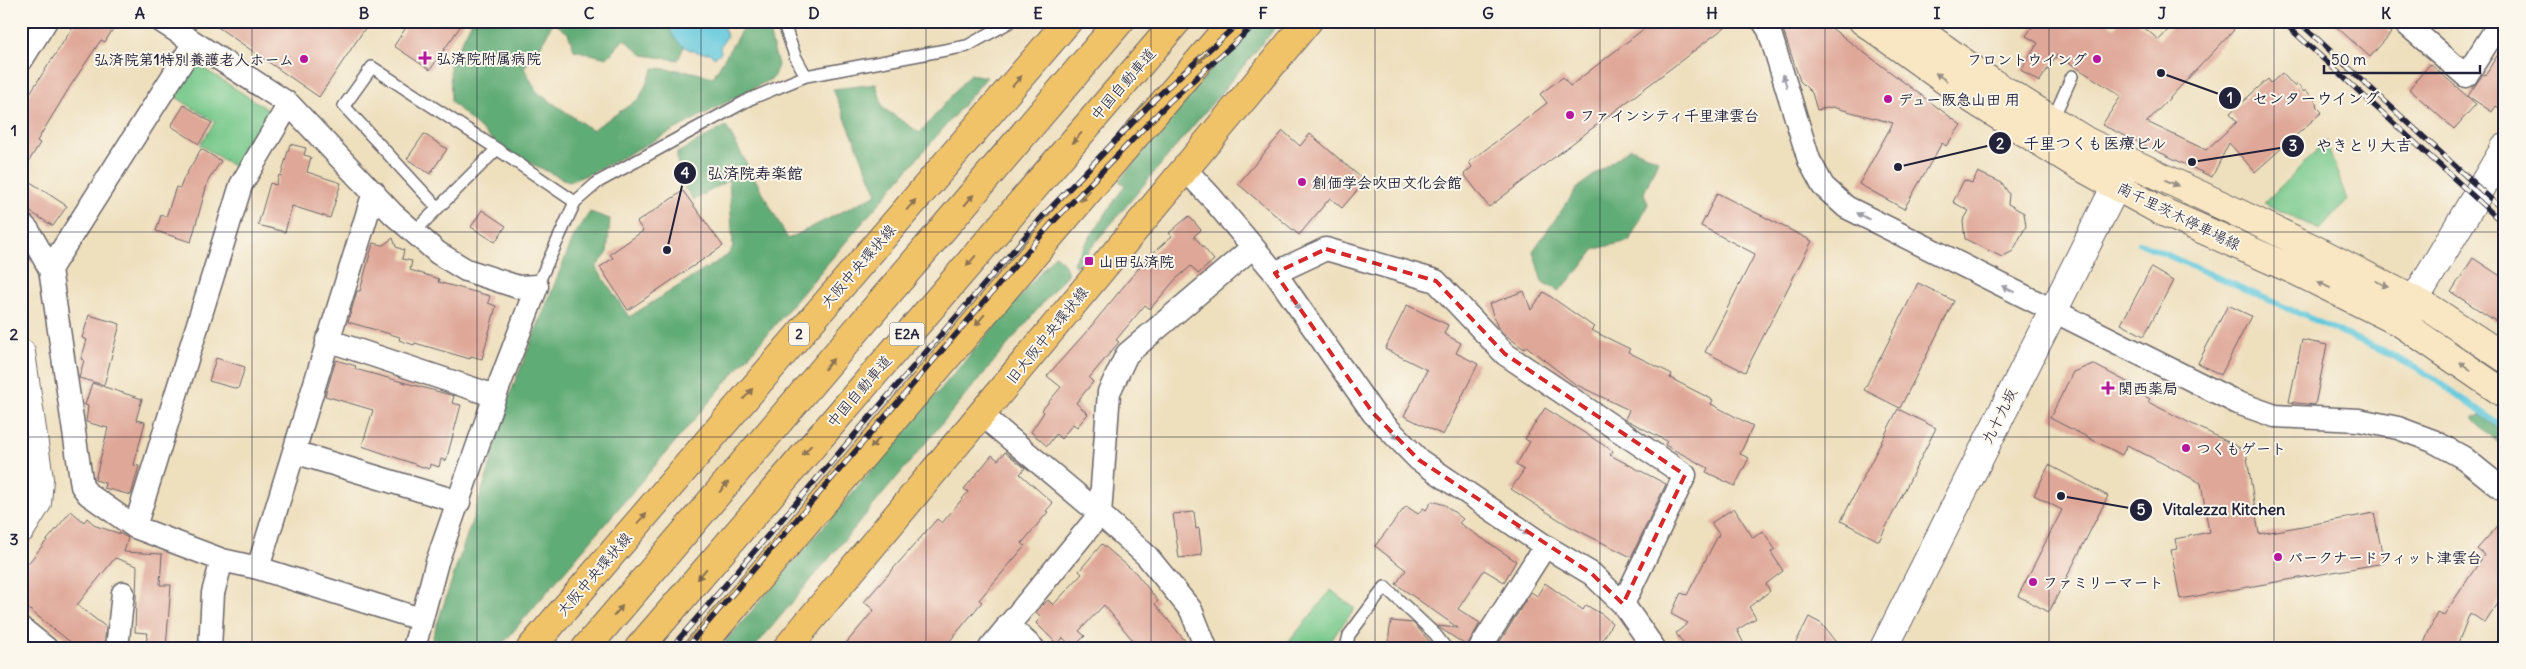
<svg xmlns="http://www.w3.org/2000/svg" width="2526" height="669" viewBox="0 0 2526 669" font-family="Delius,'Klee One',sans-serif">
<rect width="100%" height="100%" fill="#fbf7ec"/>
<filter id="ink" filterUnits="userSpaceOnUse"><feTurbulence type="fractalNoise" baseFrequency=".02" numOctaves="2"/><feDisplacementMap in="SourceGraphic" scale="10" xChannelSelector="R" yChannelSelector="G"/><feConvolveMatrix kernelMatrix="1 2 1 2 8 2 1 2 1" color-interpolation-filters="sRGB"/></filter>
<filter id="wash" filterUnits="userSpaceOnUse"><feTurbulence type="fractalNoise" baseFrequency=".0096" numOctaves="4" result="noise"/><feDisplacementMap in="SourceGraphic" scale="20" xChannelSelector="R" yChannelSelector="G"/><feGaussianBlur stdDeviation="1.12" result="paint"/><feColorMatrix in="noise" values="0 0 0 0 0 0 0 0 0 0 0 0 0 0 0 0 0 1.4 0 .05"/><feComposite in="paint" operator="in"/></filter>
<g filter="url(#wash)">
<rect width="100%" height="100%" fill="#eedfbd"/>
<path fill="#76c88a" stroke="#4c7562" d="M192,61L272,112L236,168L200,145L215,122L171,94Z
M2326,141L2347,200L2320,230L2264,203Z
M1331,590L1355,609L1324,648H1284Z"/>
<path fill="#60ac76" stroke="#416758" d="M472,21H695L678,60L643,55L624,39L607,58L574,50L568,33L553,22L543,42L524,68L537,92L592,130L639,99L654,68L688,71L713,77L747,21H766L778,65L773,78L596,171L569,182L502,149L451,102L450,65Z
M1251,21H1281L1075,267L1073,262L1125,185L1119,181Z
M970,74L987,77L499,648H429L489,470L504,409L574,236L590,212L610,219L607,254L596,267L629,317L728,255L733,247L729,180L694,200L678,179L677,153L726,126L788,239L877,194L833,89L876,84L883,108L920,133Z
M1631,148L1658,160L1644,193L1648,204L1629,241L1595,249L1579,270L1559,291L1542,282L1533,251L1578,187Z
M1055,255L1064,263L1068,273L754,648H720Z
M2480,415L2505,433V450L2473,418Z"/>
<path fill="#60c8dc" stroke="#41758c" d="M680,21H721L727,36L720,47L721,53L714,57L709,53C692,54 676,45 670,29Z"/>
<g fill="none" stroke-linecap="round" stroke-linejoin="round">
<path stroke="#60c8dc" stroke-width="6" d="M2140,243L2386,352L2432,377L2505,429"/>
</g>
<g id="blocks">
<path fill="#dfa798" d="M77,21H118L105,42L101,40L71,85L37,141L40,143L21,174V92L28,96Z
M209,21H370L319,97Z
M410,21H464L430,70L394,46Z
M1654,21H1733L1489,207L1464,174L1472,167L1469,162L1547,103L1540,94L1563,77L1570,86Z
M1780,21H1822L1961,125L1946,146L1942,143L1904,209L1859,184L1893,123L1832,107L1817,110L1812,93L1800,81Z
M2036,21H2105L2114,28L2120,21H2136L2159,40L2176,21H2225L2234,30L2147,122L2206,150L2237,122L2230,113L2268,79L2271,83L2282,73L2295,87L2297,84L2304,92L2306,90L2318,104L2316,106L2322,112L2255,172L2229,143L2212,177L2102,125L2121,96L2057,55L2039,82L2021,70L2038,43L2026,36Z
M2330,21H2378L2391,33L2370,57Z
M2505,43V112L2496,106L2492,112L2468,96L2483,74L2485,75Z
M2430,64L2476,104L2454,129L2409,89Z
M184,105L212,123L199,144L171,126Z
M1283,131L1300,146L1310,134L1365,181L1342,208L1330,198L1299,235L1238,184Z
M424,134L447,149L430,174L407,159Z
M290,144L306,148L304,155L311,157L307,172L341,183L330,218L292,206L285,232L258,225L270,183L276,185L279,175L281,176Z
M201,149L221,161L208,181L191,242L156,231L161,215L166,217L176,187L180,188L184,178Z
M1978,172L2002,183L2009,194L2008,204L2024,213L2026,226L2013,251L2002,257L1965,239L1963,221L1969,211L1953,202L1964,180L1972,183Z
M21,176L67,206L53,226L21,206Z
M683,191L723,246L628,310L600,267L613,258L610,254L643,231L637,222Z
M1717,193L1812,241L1745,372L1705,352L1755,254L1701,226Z
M482,210L506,226L495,242L471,227Z
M1189,216L1201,230L1194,236L1214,260L1198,274L1191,266L1175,280L1150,309L1145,305L1116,340L1119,342L1089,378L1093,382L1076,403L1088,414L1077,427L1073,424L1061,439L1056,434L1047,446L1031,432L1044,412L1042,410L1061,387L1047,376L1087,331L1146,259L1172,236L1169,233Z
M393,238L396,247L404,250L402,259L412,261L410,270L439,279L438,282L490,296L488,303L496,306L482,359L471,356L470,359L415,343L414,345L399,340L400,337L348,322L357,291H360L373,243L383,245Z
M2473,258L2505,279V327L2451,292Z
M2151,268L2173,281L2144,336L2121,324Z
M1918,283L1954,301L1900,408L1864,390Z
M1524,291L1531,310L1544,292L1594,327L1591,330L1630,349L1628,352L1672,374L1670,378L1713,400L1711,404L1753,426L1740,454L1749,458L1735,486L1706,472L1708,468L1665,445L1667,441L1625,419L1629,410L1575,384L1526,346L1524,349L1503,333L1497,326L1489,304Z
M1407,305L1448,325L1444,334L1461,343L1456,353L1478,364L1443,435L1404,416L1427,370L1385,349Z
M2228,305L2251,316L2221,375L2198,363Z
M89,315L120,324L104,385L79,378L84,360L81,359L87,340L82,338Z
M2302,340L2327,345L2315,405L2289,402Z
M216,358L245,367L238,389L209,381Z
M336,360L356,366L355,369L454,396L452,403L461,405L446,461L441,459L439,467L430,464L429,469L362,446L373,410L325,396Z
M2093,364L2144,391L2142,395L2150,399L2148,402L2246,451L2259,534L2374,513L2384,563L2180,599L2171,550L2177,549L2175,539L2209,532L2201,483L2127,445L2122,455L2050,418L2073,372Z
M92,383L142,399L136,420L145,422L134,465L139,466L131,495L104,488L105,483L95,480L108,428L86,422L88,406L85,405Z
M1545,408L1613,451L1610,455L1666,484L1631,557L1569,526L1511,489L1524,470L1516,465L1530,442L1525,439Z
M1898,409L1936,428L1879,541L1841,521Z
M1005,452L1025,468L1020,474L1053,503L1046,511L1048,512L1022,543L1025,546L979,600L982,602L944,648H842L874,610L864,602L937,519L942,523L968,492L964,489L992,455L998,460Z
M2049,465L2108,496L2049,612L2018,596L2062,510L2034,495Z
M1432,501L1445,505L1463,519L1459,523L1516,561L1504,582L1484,570L1458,609L1480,623L1467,646L1437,626L1458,628L1396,584L1406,570L1375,546L1406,506L1418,514L1423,508L1426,510Z
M1734,508L1753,538L1763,531L1775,549L1771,552L1783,571L1766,584L1770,591L1749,607L1756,618L1737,630L1746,648H1686L1676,633L1688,623L1671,614L1681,593L1687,595L1719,534L1711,523Z
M71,511L84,522L87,518L96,526L121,534L128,538L124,552L162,554L160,585H171L166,648H145L148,633L135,632L137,566L115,558L77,605L106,627L104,648H78L21,603V572Z
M1194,512L1196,529L1199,528L1202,555L1179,558L1173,514Z
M2505,518V593L2485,623L2470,613L2456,648H2422L2437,612L2444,615L2484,555L2477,549Z
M1102,544L1136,573L1158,601L1155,604L1191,648H1139L1104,605L1079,631L1085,636L1073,647L1063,638L1057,644L1036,623L1041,617L1036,612L1048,600L1053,605L1082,574L1079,571Z
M1545,583L1583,610L1586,605L1603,615L1612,623L1601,643L1598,642L1595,648H1496L1531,592L1537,596Z
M1809,617L1822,624L1840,648H1793Z
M1391,621L1413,623L1436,648H1387Z"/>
</g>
</g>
<g filter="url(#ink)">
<use href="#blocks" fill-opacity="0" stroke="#696468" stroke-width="1"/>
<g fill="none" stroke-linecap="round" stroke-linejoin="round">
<defs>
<path id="service" d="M783,21L795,56L806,76
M784,24L802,21
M2052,121L2072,76
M437,207L344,106L372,67L497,149
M413,233L497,149L575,202
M537,286L575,202L598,182L750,99L806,76L967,46L1010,22
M1346,648L1349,635L1385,587L1435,634L1446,648"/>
<path id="minor" d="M161,21L289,104L393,214L438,253L466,270L518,287L537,286L495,396L437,562L414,648
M1763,21L1769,30L1809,160L1823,186L1846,207L2238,403L2275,416L2359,420L2398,428L2433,441L2464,458L2505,491
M2403,21L2466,76L2501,21
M21,61L46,21
M1185,169L1211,197L1275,273L1373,413L1419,460L1545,546L1592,574L1623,604L1654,648
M21,223L28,230L50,269L82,486L88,494L135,527L222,560L258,568L420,619
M50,269L194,43
M1275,273L1326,249L1436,281L1505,354L1685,475L1623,604
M327,340L495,396
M982,415L1100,514L1147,556L1191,610L1206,648
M294,452L459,502
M135,527L241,185L289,104
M258,568L374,192
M1008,625L1033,648
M21,628L46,648
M117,648L123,593
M210,648L213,593L222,560
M990,648L1100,514L1109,392L1127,354L1253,247
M1480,648L1545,546"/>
<path id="tertiary" d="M2402,321L2505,148
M21,353L39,479L37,503L21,529
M1884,648L2127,164"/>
<path id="secondary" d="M1863,21L1964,94L2074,163L2161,211L2296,271L2401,323L2505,394
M1906,21L1991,82L2086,141L2314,249L2431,309L2505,358"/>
<path id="primary" d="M531,648L1068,21
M699,648L1233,21
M787,648L1308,21"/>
<path id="motorway" d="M586,648L1120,21
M639,648L1177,21"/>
</defs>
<use href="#service" stroke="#696468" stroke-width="14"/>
<use href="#minor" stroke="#696468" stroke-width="25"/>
<use href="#tertiary" stroke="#696468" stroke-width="30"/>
<use href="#secondary" stroke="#696468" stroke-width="30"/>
<use href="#primary" stroke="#696468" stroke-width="30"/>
<use href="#motorway" stroke="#696468" stroke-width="30"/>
<use href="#service" stroke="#fff" stroke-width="11"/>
<use href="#minor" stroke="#fff" stroke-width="22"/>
<use href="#tertiary" stroke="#fff" stroke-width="28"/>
<use href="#secondary" stroke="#f9e7c3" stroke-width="28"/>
<use href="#primary" stroke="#f1c369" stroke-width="28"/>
<use href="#motorway" stroke="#f1c369" stroke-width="28"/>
<defs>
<path id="rail" d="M2282,21L2505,225
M2298,21L2505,212
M671,648L1043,216L1160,94L1241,21
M686,648L1051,224L1169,102L1259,21"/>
</defs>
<use href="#rail" stroke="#22223b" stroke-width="5.5"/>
<use href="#rail" stroke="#fbf7ec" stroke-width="4" stroke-dasharray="11" stroke-linecap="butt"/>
</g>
<defs><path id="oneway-solid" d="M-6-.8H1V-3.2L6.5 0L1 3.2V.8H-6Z" transform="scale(1.25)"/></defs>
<g fill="#8a7252">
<use href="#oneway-solid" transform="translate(1202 58) rotate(130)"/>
<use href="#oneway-solid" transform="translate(1017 81) rotate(-49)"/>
<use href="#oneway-solid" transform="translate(1077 138) rotate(131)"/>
<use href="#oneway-solid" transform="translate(1085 196) rotate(130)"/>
<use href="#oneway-solid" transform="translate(969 200) rotate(-50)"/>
<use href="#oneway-solid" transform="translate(911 205) rotate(-49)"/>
<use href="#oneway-solid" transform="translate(971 261) rotate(131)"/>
<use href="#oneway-solid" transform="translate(980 320) rotate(130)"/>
<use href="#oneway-solid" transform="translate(829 364) rotate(-50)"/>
<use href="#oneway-solid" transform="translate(748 394) rotate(-49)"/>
<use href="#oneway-solid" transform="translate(875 443) rotate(131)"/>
<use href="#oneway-solid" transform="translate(807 450) rotate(131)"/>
<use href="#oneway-solid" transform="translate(724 487) rotate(-49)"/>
<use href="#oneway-solid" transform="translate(642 518) rotate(-49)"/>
<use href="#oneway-solid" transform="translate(702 574) rotate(130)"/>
<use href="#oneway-solid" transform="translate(618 611) rotate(-49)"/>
</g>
<g fill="#988e86">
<use href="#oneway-solid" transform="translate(1941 77) rotate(-145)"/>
<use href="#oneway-solid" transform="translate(2172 183) rotate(25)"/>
<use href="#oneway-solid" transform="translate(2382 284) rotate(27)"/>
<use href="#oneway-solid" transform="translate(2324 285) rotate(-153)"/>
<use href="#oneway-solid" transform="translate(2465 366) rotate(-145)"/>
</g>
<g fill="#9c9ca7">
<use href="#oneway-solid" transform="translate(1785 81) rotate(-107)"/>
<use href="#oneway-solid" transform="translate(1863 216) rotate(-152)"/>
<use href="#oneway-solid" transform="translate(2008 289) rotate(-154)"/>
<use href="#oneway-solid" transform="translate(1296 304) rotate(55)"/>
<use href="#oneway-solid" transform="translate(1393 434) rotate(46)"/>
<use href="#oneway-solid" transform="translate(1523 531) rotate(34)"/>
</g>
</g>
<path fill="none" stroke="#d62828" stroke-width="4" stroke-dasharray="10 6" stroke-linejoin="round" d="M1326,249L1436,281L1505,354L1685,475L1623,604L1592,574L1419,460L1373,413L1275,273Z"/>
<path fill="none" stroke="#22223b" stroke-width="1" stroke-opacity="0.55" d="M252,21V648M477,21V648M701,21V648M926,21V648M1151,21V648M1375,21V648M1600,21V648M1825,21V648M2049,21V648M2274,21V648M21,232H2505M21,437H2505"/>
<g fill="#b5179e" stroke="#fbf7ec" stroke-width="2">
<path d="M422.5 50.5h5v5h5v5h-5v5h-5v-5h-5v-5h5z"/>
<circle cx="304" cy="59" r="5"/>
<circle cx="2097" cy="59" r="5"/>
<circle cx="1888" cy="99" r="5"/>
<circle cx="1570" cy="115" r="5"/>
<circle cx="1302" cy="182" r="5"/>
<rect x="1084" y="256" width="10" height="10" rx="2.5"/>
<path d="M2105.5 380.5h5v5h5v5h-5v5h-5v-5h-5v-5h5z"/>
<circle cx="2186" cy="448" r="5"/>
<circle cx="2278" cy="557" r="5"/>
<circle cx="2033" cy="582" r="5"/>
</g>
<g text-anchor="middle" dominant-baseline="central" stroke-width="4" stroke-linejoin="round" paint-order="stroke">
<g fill="#fbf7ec" stroke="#636270" stroke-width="1">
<rect x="789" y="322.5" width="20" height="23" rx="4"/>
<rect x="889.5" y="322.5" width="35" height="23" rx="4"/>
</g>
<g font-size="14" font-weight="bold" fill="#22223b">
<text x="799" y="334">2</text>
<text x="907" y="334">E2A</text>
</g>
<g font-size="15" font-weight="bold" fill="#22223b" stroke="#fbf7ec" text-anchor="start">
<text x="436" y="58">弘済院附属病院</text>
<text x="294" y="59" text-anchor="end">弘済院第1特別養護老人ホーム</text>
<text x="2087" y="59" text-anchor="end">フロントウイング</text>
<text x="1898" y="99">デュー阪急山田 用</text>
<text x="1580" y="115">ファインシティ千里津雲台</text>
<text x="1312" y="182">創価学会吹田文化会館</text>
<text x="1099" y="261">山田弘済院</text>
<text x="2118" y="388">関西薬局</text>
<text x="2196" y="448">つくもゲート</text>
<text x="2288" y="557">パークナードフィット津雲台</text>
<text x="2043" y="582">ファミリーマート</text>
</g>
<g font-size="15" fill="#22223b" stroke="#fbf7ec">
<text transform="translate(1123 84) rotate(-49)">中国自動車道</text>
<text transform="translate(2179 216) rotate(26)">南千里茨木停車場線</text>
<text transform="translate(858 266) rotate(-49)">大阪中央環状線</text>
<text transform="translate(1047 335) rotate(-51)">旧大阪中央環状線</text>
<text transform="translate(859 391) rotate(-49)">中国自動車道</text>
<text transform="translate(1999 416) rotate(-64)">九十九坂</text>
<text transform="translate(594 574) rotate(-49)">大阪中央環状線</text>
</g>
</g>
<path fill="none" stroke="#22223b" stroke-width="2" d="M2161 73L2230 98M1898 167L2000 143M2192 162L2293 146M667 250L685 173M2061 496L2141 510"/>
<g fill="#22223b" stroke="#fbf7ec" stroke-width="2">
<circle cx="2161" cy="73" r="5"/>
<circle cx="1898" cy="167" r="5"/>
<circle cx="2192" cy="162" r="5"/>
<circle cx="667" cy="250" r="5"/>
<circle cx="2061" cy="496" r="5"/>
<circle cx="2230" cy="98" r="12"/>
<circle cx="2000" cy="143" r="12"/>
<circle cx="2293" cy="146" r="12"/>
<circle cx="685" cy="173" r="12"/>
<circle cx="2141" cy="510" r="12"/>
</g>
<g font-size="15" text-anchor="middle" font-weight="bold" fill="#fff">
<text x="2230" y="103">1</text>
<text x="2000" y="149">2</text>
<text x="2293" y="151">3</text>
<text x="685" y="178">4</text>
<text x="2141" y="515">5</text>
</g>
<g font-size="16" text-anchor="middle" font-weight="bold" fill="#22223b" stroke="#fbf7ec" stroke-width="4" stroke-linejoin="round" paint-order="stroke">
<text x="2316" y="104">センターウイング</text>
<text x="2095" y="149">千里つくも医療ビル</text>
<text x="2364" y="151">やきとり大吉</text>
<text x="755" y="179">弘済院寿楽館</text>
<text x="2224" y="515">Vitalezza Kitchen</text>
</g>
<rect width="2526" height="669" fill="none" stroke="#fbf7ec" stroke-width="55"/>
<path d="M2324 65v8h156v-8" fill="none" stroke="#22223b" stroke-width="2.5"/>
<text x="2331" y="65" font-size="15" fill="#22223b" stroke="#fbf7ec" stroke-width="4" paint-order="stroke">50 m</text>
<rect x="28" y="28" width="2470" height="614" fill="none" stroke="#22223b" stroke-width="2"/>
<g font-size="16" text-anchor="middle" font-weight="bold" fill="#22223b">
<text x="140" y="19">A</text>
<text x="364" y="19">B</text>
<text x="589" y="19">C</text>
<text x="814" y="19">D</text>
<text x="1038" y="19">E</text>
<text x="1263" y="19">F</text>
<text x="1488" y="19">G</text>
<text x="1712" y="19">H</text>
<text x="1937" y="19">I</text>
<text x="2162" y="19">J</text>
<text x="2386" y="19">K</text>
<text x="14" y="136">1</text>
<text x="14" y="340">2</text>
<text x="14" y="545">3</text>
</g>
</svg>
